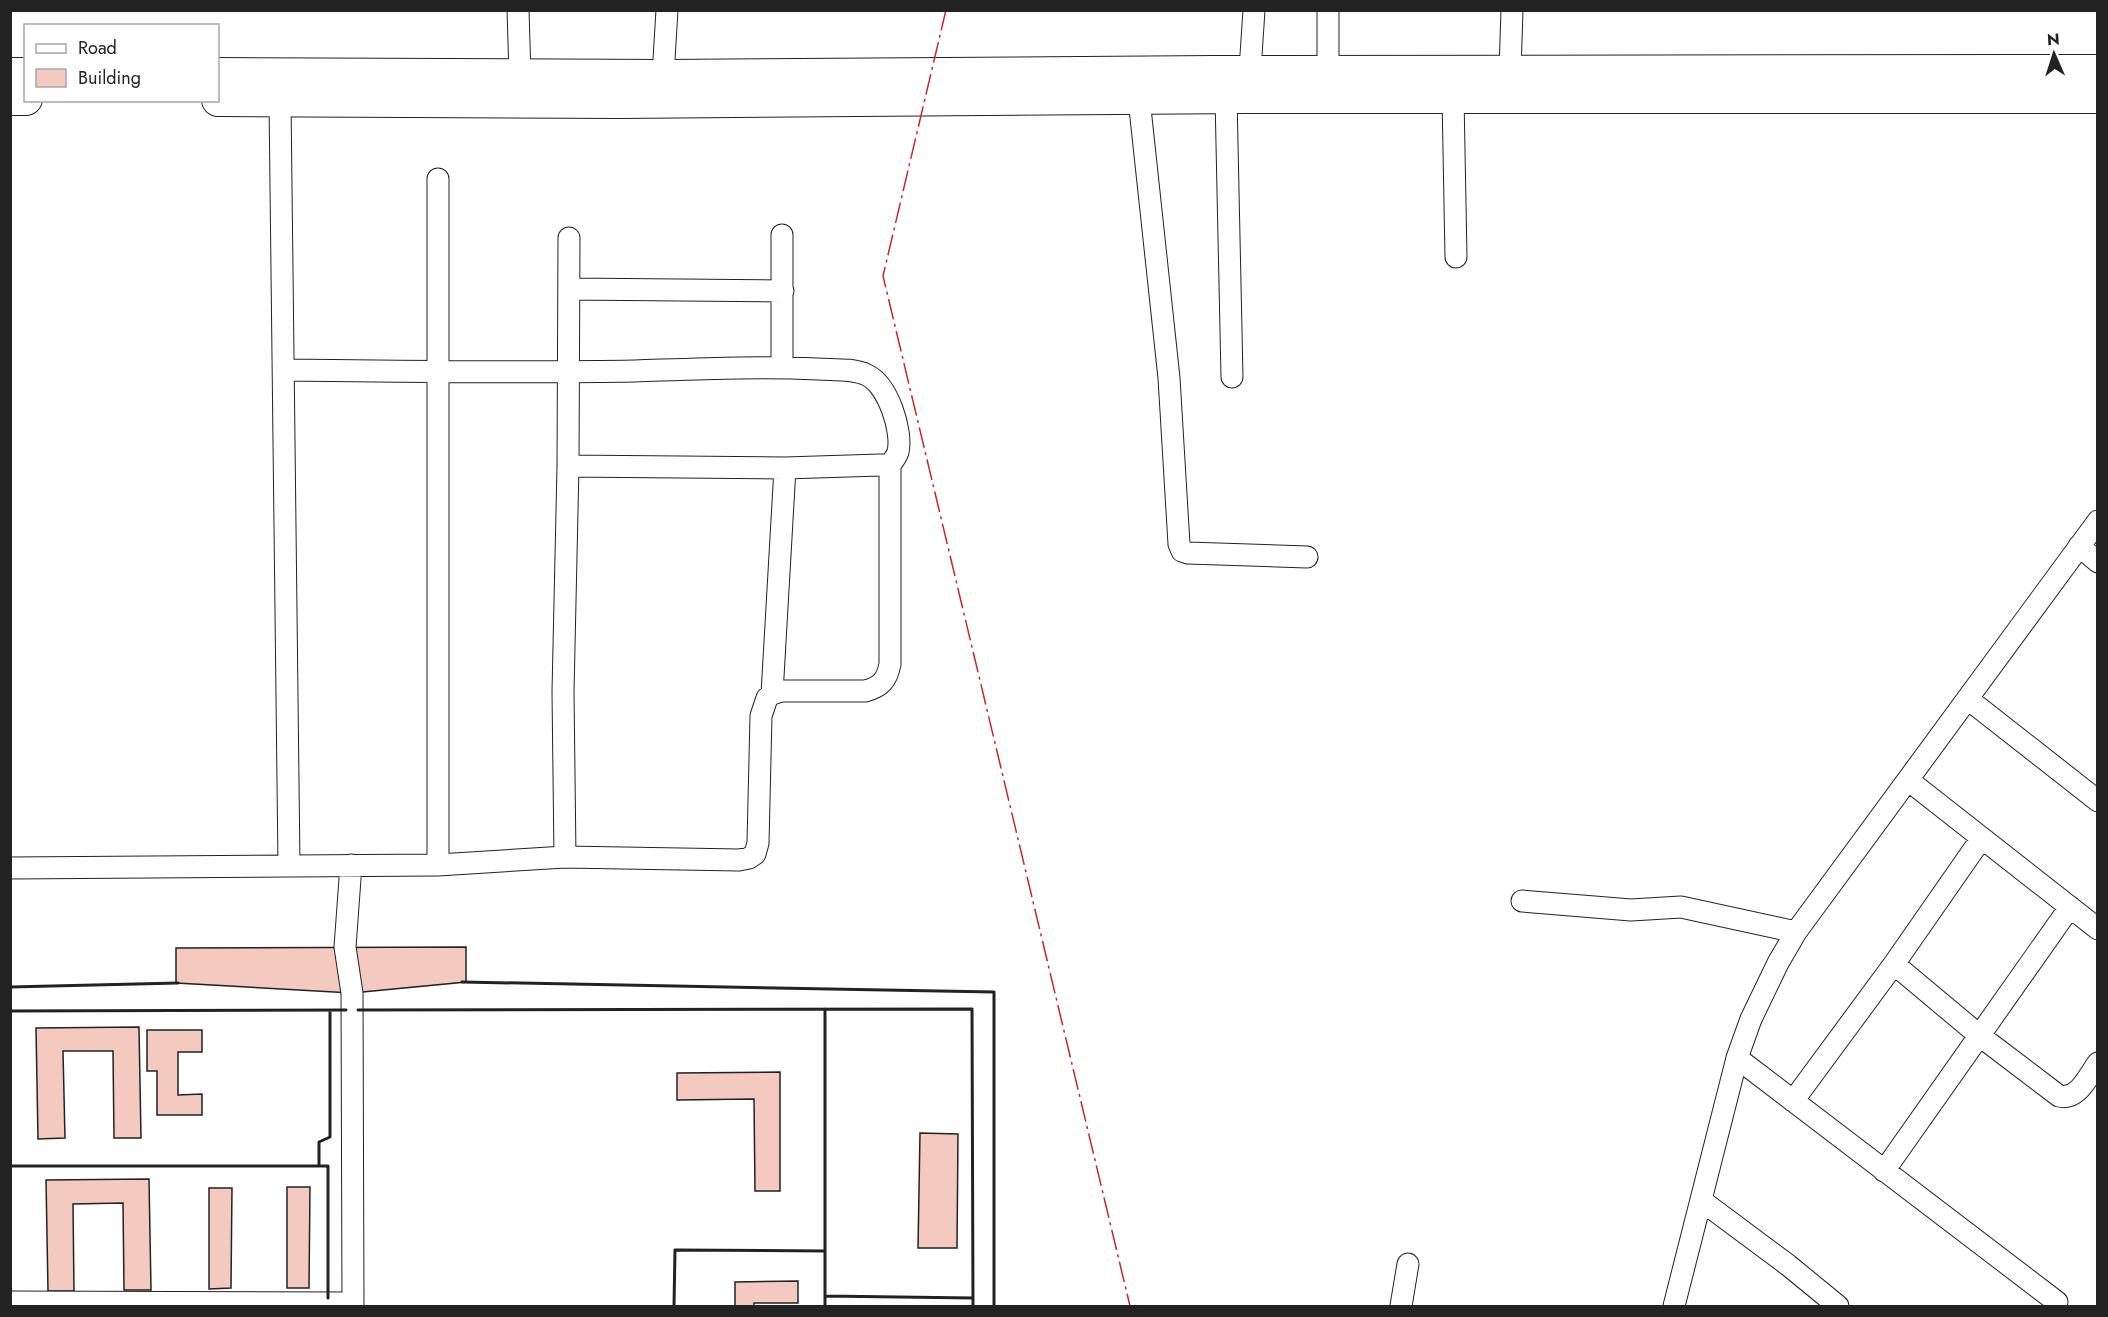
<svg xmlns="http://www.w3.org/2000/svg" width="2108" height="1317" viewBox="0 0 2108 1317" font-family="Jost,sans-serif">
<rect width="100%" height="100%" fill="#fff"/>
<path fill="#f3c9c0" stroke="#222" stroke-width="1.5" d="M466,947V982L352,993L176,983V948Z
M139,1027L141,1138H114L113,1051H63L65,1138L38,1139L36,1028Z
M147,1030H202V1052H178V1095L202,1094V1115H157V1071H147Z
M780,1072V1191H755L754,1099L677,1100V1073Z
M920,1133L958,1134L957,1248H918Z
M149,1179L151,1290H124L123,1203L73,1204L74,1291H48L46,1180Z
M287,1187H310L309,1288H287Z
M209,1188H232L231,1288L209,1289Z
M798,1281V1303H754V1306H735V1282Z"/>
<g fill="none" stroke-linecap="round" stroke-linejoin="round">
<defs>
<path id="minor" d="M518,10L520,76
M1510,71L1512,10
M1328,72V10
M663,76L667,10
M1249,85L1254,10
M1226,97L1232,377
M1453,97L1456,257
M1139,99L1169,378L1179,544L1182,551L1188,553L1307,557
M280,101L289,866
M569,289L783,291
M782,367V235
M284,370C401,371 518,373 635,371C696,369 757,366 818,369C833,370 853,368 867,375C888,385 903,431 898,452C896,458 892,462 888,467
M2079,546L2098,562
M772,694L785,468
M1968,699L2098,801
M1908,780L2098,929
M565,857L563,692L568,466L569,238
M351,865L345,947L352,993L353,1306
M438,865V179
M10,868L438,865L565,857L739,860L749,858L755,854L758,843L761,716L767,698L772,694L781,691H865C881,687 887,680 890,664V469L885,465H880L785,468L568,466
M1522,901L1631,910L1681,907L1796,932
M1894,964L1980,1036L2059,1096C2078,1101 2088,1076 2098,1063
M1737,1058L2057,1302
M1793,1101L1894,964L1981,839
M1884,1171L2070,907
M1702,1201L1788,1265L1838,1306
M10,1302L353,1303
M1401,1306L1408,1264
M1674,1306L1737,1058L1751,1019L1778,963L1796,932L2098,521"/>
<path id="highway" d="M10,74H26
M218,74L663,76L1214,72L2098,71
M10,99H26
M218,100L620,102L1248,97H2098"/>
</defs>
<use href="#minor" stroke="#222" stroke-width="23"/>
<use href="#highway" stroke="#222" stroke-width="34"/>
<use href="#minor" stroke="#fff" stroke-width="21"/>
<use href="#highway" stroke="#fff" stroke-width="32"/>
<path stroke="#222" stroke-width="3" d="M462,982L994,992V1306
M10,987L178,983
M358,1010L972,1009L973,1306
M10,1011L346,1010
M319,1165V1142L330,1137V1011
M10,1166H328V1298
M825,1296L973,1298
M674,1306L675,1250L825,1251
M825,1306V1009"/>
<path stroke="#c62828" stroke-width="1.5" stroke-dasharray="21 4.5 3 4.5" stroke-linecap="butt" d="M946,10L883,276L1130,1306"/>
</g>
<rect width="2108" height="1317" fill="none" stroke="#222222" stroke-width="24"/>
<rect x="24" y="24" width="195" height="78" fill="#ffffff" stroke="#a7a7a7" stroke-width="1.5"/>
<rect x="36" y="44" width="30" height="9" fill="#ffffff" stroke="#a7a7a7" stroke-width="1.5"/>
<text x="78" y="54" font-size="18" fill="#222222">Road</text>
<rect x="36" y="69" width="30" height="18" fill="#f3c9c0" stroke="#a7a7a7" stroke-width="1.5"/>
<text x="78" y="84" font-size="18" fill="#222222">Building</text>
<g transform="translate(2054 54) rotate(357)" stroke="#ffffff" stroke-width="4.5" paint-order="stroke">
<path d="M0-4.5L10 22L0 15L-10 22Z" fill="#222222"/>
<text y="-9" font-size="16" font-weight="bold" text-anchor="middle" fill="#222222">N</text>
</g>
</svg>
